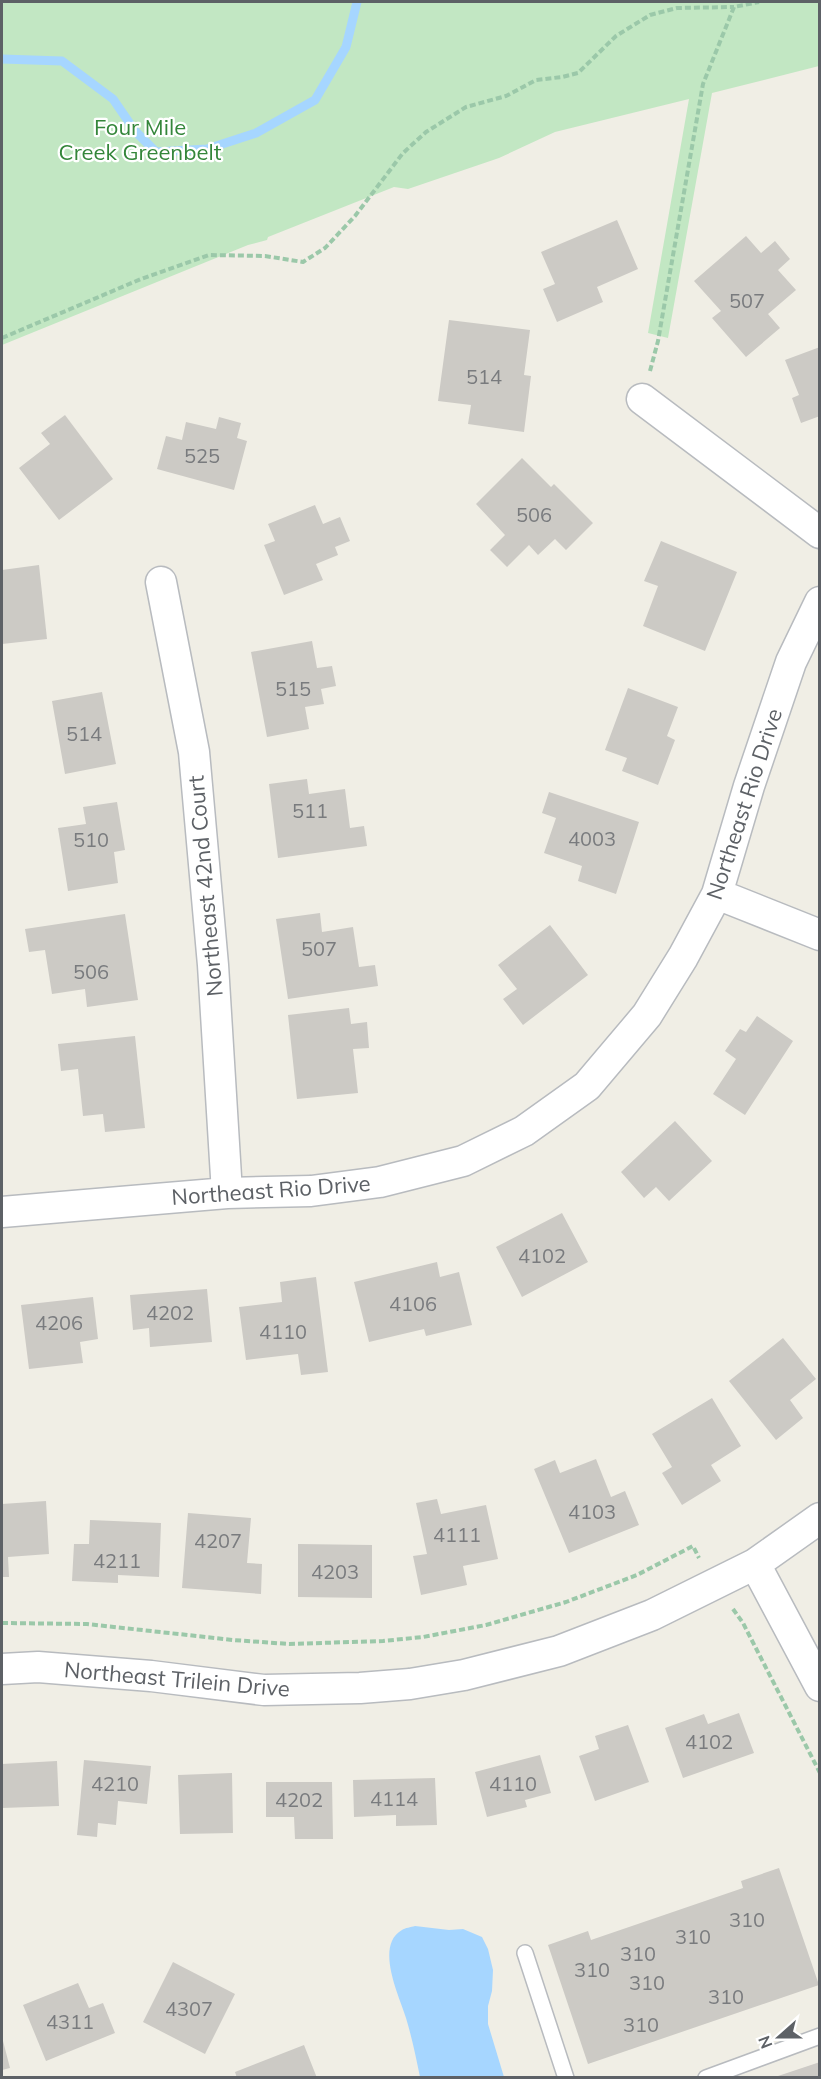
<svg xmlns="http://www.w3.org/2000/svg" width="821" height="2079" viewBox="0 0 821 2079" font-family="Mulish,sans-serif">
<rect width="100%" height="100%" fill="#f0eee5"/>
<path fill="#c2e7c3" d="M2,2H819V66L712,93L668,338L648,333L689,99L555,132L499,158L408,189L394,187L268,237L267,240L248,245L2,345Z"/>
<path fill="#a6d6ff" d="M415,1926L449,1930L463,1929L482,1937L488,1949L493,1970L492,1991L488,2006V2024L504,2077H420C416,2057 412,2038 406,2018C400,1997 374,1946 402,1930C405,1928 411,1927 415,1926Z"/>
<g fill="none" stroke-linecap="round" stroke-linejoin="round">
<path stroke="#a6d6ff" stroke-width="9" d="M2,59L62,61L113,99L135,131L156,152L207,149L256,133L315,100L346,47L357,2"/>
</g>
<path fill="#cccac5" d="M617,220L638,269L597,287L603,302L557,322L543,289L555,284L541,252Z
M746,236L761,253L775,241L790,259L778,270L796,290L768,314L780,328L746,357L712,318L721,311L694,281Z
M449,320L530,330L524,375L531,376L524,432L468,424L471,405L438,401Z
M820,347V416L801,423L792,398L799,395L785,360Z
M65,415L113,479L59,520L19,468L50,444L41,433Z
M219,417L241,423L237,438L247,441L234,490L157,469L166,436L182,440L186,422L216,429Z
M522,458L551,487L554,484L593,523L566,550L555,539L538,555L529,545L507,567L490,550L505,535L476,504Z
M315,505L323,524L340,517L350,541L335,547L338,555L316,564L323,580L284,595L264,545L275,541L268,524Z
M661,541L737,572L705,651L643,626L658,586L644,581Z
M39,565L47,639L2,644V570Z
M312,641L317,668L332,666L336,686L321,689L324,704L305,707L309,729L267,737L251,652Z
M628,688L678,707L667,736L675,740L658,785L622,771L627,758L605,750Z
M102,692L116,764L65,774L52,701Z
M307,779L309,794L345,789L350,828L364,826L367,846L278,858L269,784Z
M549,792L639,822L616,894L578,881L582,866L544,853L556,818L542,813Z
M117,802L125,850L114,852L118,883L68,891L58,828L86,824L83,807Z
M320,913L322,932L353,927L359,967L375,965L378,986L288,999L276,919Z
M125,914L138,1000L87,1007L85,989L52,994L45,950L29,952L25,929Z
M550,925L588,975L523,1025L503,999L517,989L498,965Z
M349,1008L351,1024L367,1022L369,1048L353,1049L358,1093L297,1099L288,1015Z
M757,1016L793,1041L745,1115L713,1094L736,1059L725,1051L740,1029L746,1032Z
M135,1036L145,1128L105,1132L103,1114L83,1116L78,1069L61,1071L58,1044Z
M675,1121L712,1161L669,1201L656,1187L644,1198L621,1172Z
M562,1213L588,1262L522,1297L496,1247Z
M437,1262L440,1277L459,1272L472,1325L426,1336L424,1329L369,1342L354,1282Z
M316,1277L328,1372L301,1375L298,1354L246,1360L239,1307L282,1302L280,1282Z
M207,1289L212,1342L150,1347L149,1328L133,1330L130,1295Z
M93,1297L98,1339L80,1342L83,1363L29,1369L21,1305Z
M783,1338L816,1379L790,1400L803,1418L776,1440L729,1381Z
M712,1398L741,1446L711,1465L721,1481L682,1505L662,1473L672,1467L652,1434Z
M596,1459L611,1497L625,1491L639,1525L569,1553L534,1469L555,1460L560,1473Z
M437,1499L441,1514L486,1505L498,1559L463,1566L467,1585L421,1595L413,1556L427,1554L416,1503Z
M46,1501L49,1554L8,1557L9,1577H2V1504Z
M188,1513L251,1518L247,1563L262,1564L261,1594L182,1588Z
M90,1520L161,1523L159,1577L118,1575V1583L72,1581L74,1544H89Z
M298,1544L372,1545V1598L298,1597Z
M739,1713L754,1753L683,1778L665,1728L704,1714L708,1724Z
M628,1725L649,1782L595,1801L579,1756L599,1749L595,1736Z
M540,1755L551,1793L525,1800L527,1807L487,1817L475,1772Z
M84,1760L151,1766L147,1804L118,1801L116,1825L98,1823L97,1837L77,1835Z
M57,1761L59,1806L2,1808V1764Z
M232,1773L233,1833L180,1834L178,1775Z
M435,1778L437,1825L396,1826V1815L354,1817L353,1780Z
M266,1782H332L333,1839H295L294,1817H266Z
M779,1868L819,1985L588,2064L548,1945L588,1931L591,1940L743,1888L741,1881Z
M173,1962L235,1994L205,2054L143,2022Z
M78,1983L89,2008L103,2003L115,2033L46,2061L23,2005Z
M2,2037L10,2068L2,2070Z
M304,2045L317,2078H237L235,2072Z
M820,2062V2078H775V2077Z"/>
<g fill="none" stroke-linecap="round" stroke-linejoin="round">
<defs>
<path id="lane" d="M525,1953L566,2078
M706,2078L820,2036"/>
<path id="street" d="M642,399L820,533
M161,582L194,752L213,965L227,1193
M717,894L820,935
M2,1212L227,1193L311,1191L380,1182L463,1161L524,1131L587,1086L647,1015L683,957L717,894L749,786L791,662L820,602
M755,1564L820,1686
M2,1669L38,1667L151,1676L264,1690L360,1688L410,1684L464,1675L559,1651L652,1615L755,1564L820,1518"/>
</defs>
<use href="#lane" stroke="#b8bbbf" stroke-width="18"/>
<use href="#street" stroke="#b8bbbf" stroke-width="33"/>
<path stroke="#9bc8a9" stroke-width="4" stroke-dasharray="6 3" stroke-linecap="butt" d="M2,338L141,279L209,255L265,256L303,262L325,248L355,216L403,153L426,132L466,107L506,96L536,80L562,77L578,73L616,36L650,15L677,8L734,7
M650,371L658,341L703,84L734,7L759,2
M733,1609L743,1623L820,1773
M2,1623L87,1624L233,1640L289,1644L383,1641L423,1637L486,1625L566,1602L637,1575L693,1546L699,1558"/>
<use href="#lane" stroke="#fff" stroke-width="15"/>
<use href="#street" stroke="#fff" stroke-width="30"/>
</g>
<g text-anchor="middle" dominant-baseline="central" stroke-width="4.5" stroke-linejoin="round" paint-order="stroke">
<g font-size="20" fill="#797b7e">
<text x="747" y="300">507</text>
<text x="484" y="376">514</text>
<text x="202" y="455">525</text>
<text x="534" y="514">506</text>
<text x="293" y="688">515</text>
<text x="84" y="733">514</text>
<text x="310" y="810">511</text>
<text x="592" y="838">4003</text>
<text x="91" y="839">510</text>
<text x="319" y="948">507</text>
<text x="91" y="971">506</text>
<text x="542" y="1255">4102</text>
<text x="413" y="1303">4106</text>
<text x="170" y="1312">4202</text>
<text x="59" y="1322">4206</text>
<text x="283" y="1331">4110</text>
<text x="592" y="1511">4103</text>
<text x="457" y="1534">4111</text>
<text x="218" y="1540">4207</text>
<text x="117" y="1560">4211</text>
<text x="335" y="1571">4203</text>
<text x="709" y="1741">4102</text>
<text x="115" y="1783">4210</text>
<text x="513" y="1783">4110</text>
<text x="394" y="1798">4114</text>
<text x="299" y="1799">4202</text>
<text x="747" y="1919">310</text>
<text x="693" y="1936">310</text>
<text x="638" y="1953">310</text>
<text x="592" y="1969">310</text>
<text x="647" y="1982">310</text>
<text x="726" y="1996">310</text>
<text x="189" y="2008">4307</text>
<text x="70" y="2021">4311</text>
<text x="641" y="2024">310</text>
</g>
<g font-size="22" fill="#34863a" stroke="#fff">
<text x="140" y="127">Four Mile<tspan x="140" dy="25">Creek Greenbelt</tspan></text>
</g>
<g font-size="22" fill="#5d6166" stroke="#fff">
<text transform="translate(744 804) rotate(-72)">Northeast Rio Drive</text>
<text transform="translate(205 886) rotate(-95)">Northeast 42nd Court</text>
<text transform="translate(271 1190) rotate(-4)">Northeast Rio Drive</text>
<text transform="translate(177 1679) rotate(5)">Northeast Trilein Drive</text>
</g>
</g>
<rect width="821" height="2079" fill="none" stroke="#5d6166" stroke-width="6"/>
<g transform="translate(779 2037) rotate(249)" stroke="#ffffff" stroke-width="4.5" paint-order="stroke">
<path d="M0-4.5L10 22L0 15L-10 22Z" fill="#5d6166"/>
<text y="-9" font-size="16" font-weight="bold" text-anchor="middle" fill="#5d6166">N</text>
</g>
</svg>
